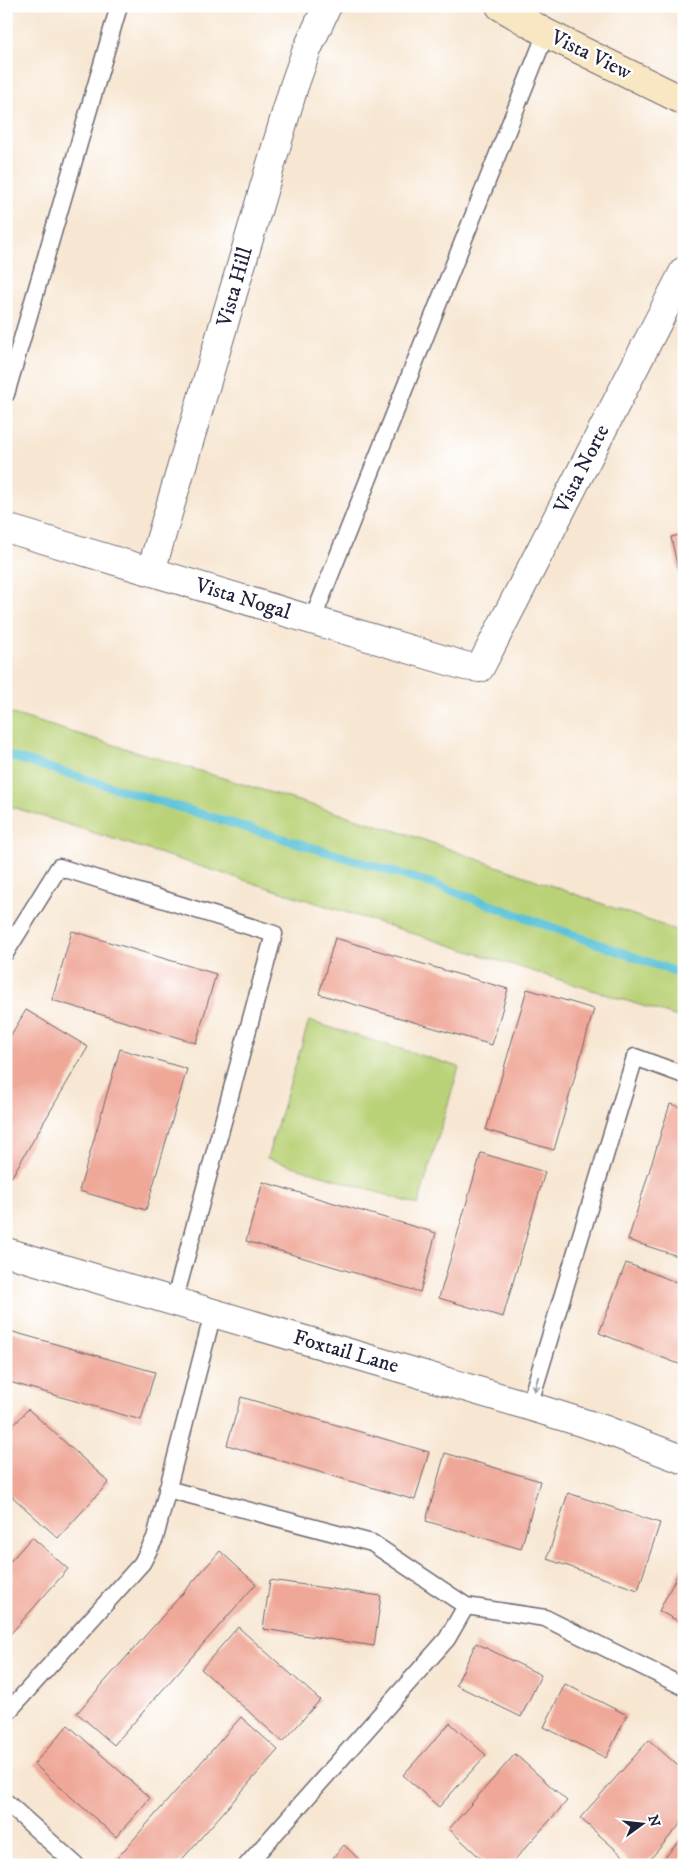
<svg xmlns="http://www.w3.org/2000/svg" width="690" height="1871" viewBox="0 0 690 1871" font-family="'IM FELL DW Pica',serif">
<rect width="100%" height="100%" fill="#fff"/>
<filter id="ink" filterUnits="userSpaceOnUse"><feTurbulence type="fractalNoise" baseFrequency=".02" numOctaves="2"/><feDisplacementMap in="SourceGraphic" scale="10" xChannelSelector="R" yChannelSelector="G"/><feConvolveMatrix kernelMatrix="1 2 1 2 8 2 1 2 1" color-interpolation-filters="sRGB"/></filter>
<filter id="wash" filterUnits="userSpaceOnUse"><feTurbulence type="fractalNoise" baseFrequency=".0096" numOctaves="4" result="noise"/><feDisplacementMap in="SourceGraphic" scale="20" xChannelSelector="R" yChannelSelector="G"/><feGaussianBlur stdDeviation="1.12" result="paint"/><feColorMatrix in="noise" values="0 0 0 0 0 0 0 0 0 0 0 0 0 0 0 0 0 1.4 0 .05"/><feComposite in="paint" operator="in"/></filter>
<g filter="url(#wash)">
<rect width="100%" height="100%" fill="#f7e6d1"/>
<path fill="#bad277" stroke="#6e7a59" d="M6,712L410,835L684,933V1019L6,805Z
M309,1021L459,1067L418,1205L267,1158Z"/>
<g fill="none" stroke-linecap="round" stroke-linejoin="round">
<path stroke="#5bc2d8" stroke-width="9" d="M6,755L430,883L684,975"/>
</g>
<g id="blocks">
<path fill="#efa797" d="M684,534V592H683L671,537Z
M72,931L216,974L196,1043L52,1000Z
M335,938L508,989L492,1045L319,994Z
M527,989L594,1009L554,1150L486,1130Z
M26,1010L88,1047L11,1178L6,1175V1043Z
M120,1049L187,1069L146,1210L79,1191Z
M670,1104L684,1108V1258L628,1240Z
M481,1153L545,1172L503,1317L439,1298Z
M263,1182L436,1233L420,1292L246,1241Z
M626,1263L684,1285V1366L599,1333Z
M6,1330L155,1372L141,1420L6,1381Z
M241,1397L429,1452L415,1500L227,1445Z
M28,1409L109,1482L58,1538L6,1491V1434Z
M445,1453L540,1481L521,1549L426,1521Z
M568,1493L660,1523L638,1590L547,1559Z
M32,1537L68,1569L6,1639V1566Z
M220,1551L256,1584L114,1745L77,1713Z
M684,1562V1624L659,1611Z
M270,1580L381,1596L374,1646L263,1629Z
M238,1627L320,1700L283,1742L201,1669Z
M476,1643L541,1675L521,1717L456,1685Z
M565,1684L627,1715L606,1758L544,1727Z
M241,1717L278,1750L177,1865H111Z
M450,1723L486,1755L439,1807L403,1775Z
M68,1725L150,1798L116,1837L34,1764Z
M649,1740L684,1771V1820L645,1865H633L580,1818Z
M515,1754L567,1801L510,1865H488L449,1829Z
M684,1836V1865H658Z
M344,1845L365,1865H327Z"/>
</g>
</g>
<g filter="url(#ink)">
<use href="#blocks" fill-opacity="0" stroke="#6d6770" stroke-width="1"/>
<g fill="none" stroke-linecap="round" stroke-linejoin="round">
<defs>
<path id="lane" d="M6,394L119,6
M312,621L546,33
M6,952L59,867L274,934L174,1302
M529,1406L635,1057L684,1075
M167,1489L372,1543L466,1606L545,1618L684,1687
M6,1714L142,1563L155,1538L213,1313
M6,1802L76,1865
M247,1865L447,1639L466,1606"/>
<path id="street" d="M6,528L465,666L480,668L684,271
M151,571L294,86L306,52L327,6
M6,1252L529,1406L603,1429L684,1460"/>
<path id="secondary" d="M500,6L546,33L684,101"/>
</defs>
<use href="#lane" stroke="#6d6770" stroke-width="19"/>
<use href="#street" stroke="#6d6770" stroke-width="30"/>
<use href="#secondary" stroke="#6d6770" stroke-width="30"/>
<use href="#lane" stroke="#fff" stroke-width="16"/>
<use href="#street" stroke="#fff" stroke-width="28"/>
<use href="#secondary" stroke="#f9e7c3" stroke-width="28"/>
</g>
<defs><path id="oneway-shaft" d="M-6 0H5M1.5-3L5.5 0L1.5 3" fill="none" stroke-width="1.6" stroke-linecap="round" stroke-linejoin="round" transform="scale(1.25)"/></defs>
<use stroke="#9c9ca7" href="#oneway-shaft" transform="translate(536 1384) rotate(107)"/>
</g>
<g text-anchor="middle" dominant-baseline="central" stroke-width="5" stroke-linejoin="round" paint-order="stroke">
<g font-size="21" fill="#22223b" stroke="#fff">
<text transform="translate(591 55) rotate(26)">Vista View</text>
<text transform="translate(235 287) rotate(-74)">Vista Hill</text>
<text transform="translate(582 469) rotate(-63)">Vista Norte</text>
<text transform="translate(243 599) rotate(17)">Vista Nogal</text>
<text transform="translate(346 1352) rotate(16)">Foxtail Lane</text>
</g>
</g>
<rect width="690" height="1871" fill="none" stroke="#fff" stroke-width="25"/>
<g transform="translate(642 1824) rotate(75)" stroke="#ffffff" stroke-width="4" paint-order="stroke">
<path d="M0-4L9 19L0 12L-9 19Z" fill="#22223b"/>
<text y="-8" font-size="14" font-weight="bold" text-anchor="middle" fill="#22223b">N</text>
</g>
</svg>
